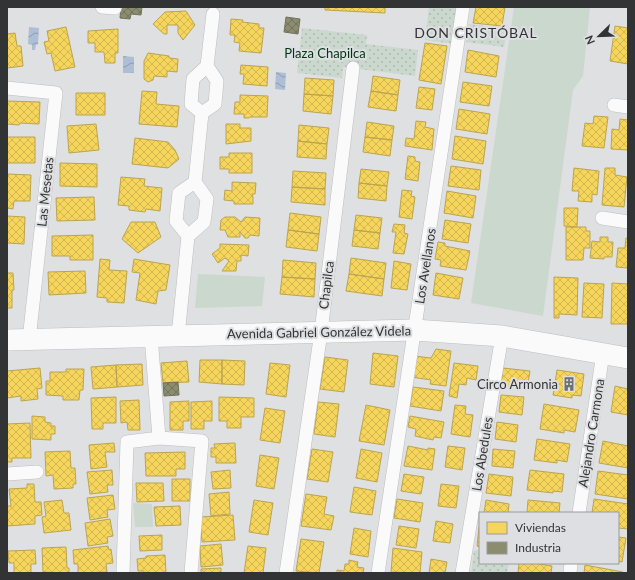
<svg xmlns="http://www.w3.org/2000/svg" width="635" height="580" viewBox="0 0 635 580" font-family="Lato,sans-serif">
<defs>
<pattern id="park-dots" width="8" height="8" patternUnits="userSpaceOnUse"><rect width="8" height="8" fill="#cbd8ce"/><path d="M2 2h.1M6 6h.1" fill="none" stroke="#afbab2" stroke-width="1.8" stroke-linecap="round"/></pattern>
<pattern id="water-waves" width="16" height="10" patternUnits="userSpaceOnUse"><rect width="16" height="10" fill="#aebfd5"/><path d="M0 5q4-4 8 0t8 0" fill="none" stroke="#8e9cae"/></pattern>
<pattern id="homes-cross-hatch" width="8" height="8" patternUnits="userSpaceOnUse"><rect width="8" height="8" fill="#f6d55c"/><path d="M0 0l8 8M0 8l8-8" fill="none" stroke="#d3b751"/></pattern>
<pattern id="industry-cross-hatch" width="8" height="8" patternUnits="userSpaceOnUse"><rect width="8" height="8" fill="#8c8c6e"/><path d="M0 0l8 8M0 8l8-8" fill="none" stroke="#73735b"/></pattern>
</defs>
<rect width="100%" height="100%" fill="#dfe0e2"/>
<path fill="#cbd8ce" d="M514,7H590L583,76L573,90L543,316L471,303Z
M198,274L265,277L262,306L195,308Z
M133,503L152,504L153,527H135Z"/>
<path fill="url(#park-dots)" d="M429,7H459L454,44L425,40Z
M469,24L507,29L504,47L466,42Z
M302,28L367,35L366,44L418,50L415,76L343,67L342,78L297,73Z
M474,550L480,551V563H509L507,573H471Z"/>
<path fill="url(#water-waves)" d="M29,27L39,28L38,44L36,45L35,50H32V45L28,44Z
M123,56L134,57V73H123Z
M276,72L286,73L285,90L275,89Z"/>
<path fill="url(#homes-cross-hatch)" stroke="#bba450" d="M325,7H385V13L325,10Z
M476,7H505L502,26L473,23Z
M186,11L195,25L183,40L178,33V25H167V34H164L153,24L165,12Z
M231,19L243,20L242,22L259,24V28H264L261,53L239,51L240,43L234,42L235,35H230Z
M615,26L628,28V64L610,61Z
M66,27L75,67L55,71L51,53L47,54L44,42L49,41L47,31Z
M118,29V53H115V63H105L104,52H95V43H88V31Z
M15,33L17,46H21L23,66L7,68V34Z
M425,43L447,46L441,84L419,80Z
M468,50L499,56L496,77L465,72Z
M148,53L169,56V58L178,59L177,72L167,71V77L154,76L153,80L148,82L144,79V61Z
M241,65L268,67L267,86L243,84L244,74H240Z
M373,76L400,80L398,95L371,91Z
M305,78L334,80L333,96L304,94Z
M463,82L492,86L489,106L460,102Z
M419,87L435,89L432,110L416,108Z
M142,91L157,92L156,104L179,106L177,127L139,124Z
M371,91L398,95L396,111L368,107Z
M76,93H105V115H76Z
M304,94L333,96L331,114L303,111Z
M240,95L268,96L267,117H250L249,118H244V114H234L235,102H240Z
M7,101L40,102L39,124L20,123L19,125L7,124Z
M459,109L490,114L487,134L456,129Z
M594,116L608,117L604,148L582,146L585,123L593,124Z
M620,119L628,120V150L611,149L612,129L619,130Z
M416,121L426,122L425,127L434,129L432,150L405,146L406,138L414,139Z
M367,122L394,126L392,140L365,137Z
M96,124L99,150L69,153L67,126Z
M226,124H240V128H251V141L226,144Z
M299,125L329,128L327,144L298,141Z
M455,136L486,141L483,164L452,159Z
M7,137H35V163H7Z
M365,137L392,140L390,156L363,152Z
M135,138L168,142L175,150L179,159L168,168L132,164Z
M298,141L327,144L326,159L297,157Z
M229,153H252V173H229V169H220V157H229Z
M408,156L415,157V161L420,162L418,181L405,179Z
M60,163L97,164V187L60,186Z
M451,166L481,170L479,190L448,186Z
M574,168L599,171L597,195L592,194V202L578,201L579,191H572Z
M605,168H615V175L627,177L624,207L602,205Z
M361,169L389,172L387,186L359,183Z
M293,171L326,173L325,189L292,187Z
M7,174L31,175L30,201H14L13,209L7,208Z
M121,177L145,179L144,186L162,188L160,211L146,209L145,212L129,210V206L118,205Z
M232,182L256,183L255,194H252L253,197V204H234V201L224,200L225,190L232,191Z
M359,183L387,186L386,201L358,198Z
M292,187L325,189V205L291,202Z
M402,190L412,191L411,196L415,197L412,219L399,217Z
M447,191L476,196L473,218L444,213Z
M94,197L95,220L57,221L56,198Z
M564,208H578L577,227L564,226Z
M290,213L321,217L319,234L288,230Z
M356,215L382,218L380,233L354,230Z
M7,216L25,217L24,244L7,243Z
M225,217H235L241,222L245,217L260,218L259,236L250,235L248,238H245L240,232V237H228L225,230H220L221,220Z
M445,220L471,224L468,243L442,239Z
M131,222H155L161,237L138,253L122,239Z
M394,224L405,225L404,233L408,234L404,254L393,253L396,232H392Z
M566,227H586V231H590V248H584L583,260H566Z
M288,230L319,234L317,251L286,247Z
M354,230L380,233L378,249L352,246Z
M93,235V260H70V256H52V236Z
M600,237H608V242H613L612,257H604V259L590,258L592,241L600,242Z
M626,238H628V268L616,267L618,248H625Z
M438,242L445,243V246L470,251L466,270L440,266L441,260L435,259Z
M220,244L249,245L248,256L241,255V261H237L236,271H222L229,261L225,258L218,263L212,254L220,248Z
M351,258L386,263L384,279L349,274Z
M100,259L110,260L109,270L127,271L124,303L107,302V298L97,297Z
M134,259L170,265L166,290L158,291L156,304L136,300L140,273L132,272Z
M283,260L316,263L315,279L282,277Z
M394,261L411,264L407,290L391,288Z
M85,271L86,293L49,295L48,272Z
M7,273H13L14,290H12V308H7Z
M436,273L463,278L459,299L433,295Z
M349,274L384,279L382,296L346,291Z
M282,277L315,279L314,297L280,294Z
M554,277L578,278L577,315L559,314V318H554Z
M584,283L604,284L602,318L582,317Z
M612,283L628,284V324H611Z
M436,349L451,351L446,386L430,384L431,380L411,377L414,356L431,358Z
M373,353L398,356L394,387L370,384Z
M325,357L348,360L344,392L320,389Z
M200,360H222V384L199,382Z
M222,360L245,361L244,385L222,384Z
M187,361L189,382L163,383L161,363Z
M270,363L290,365L286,397L266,394Z
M454,363L478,366L476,380L467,378L466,385L459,384L457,398L449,396Z
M142,364L143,385L117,387L116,365Z
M116,365L117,387L93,389L91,367Z
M40,368L42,388L37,389L38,399L21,401V396L7,398V371Z
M503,368L530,371L527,389L501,385Z
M66,369H84L83,390H80L79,400H63V396L46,395V381H50V372H66Z
M557,370L584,374L581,396L572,395V398L553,395Z
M615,386L628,389V415L611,412Z
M413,387L444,391L441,411L410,406Z
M501,395L524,397L522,415L499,412Z
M116,397V423H103V429H92L91,398Z
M219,397L254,398V417H241V428H227V421H219Z
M139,400L140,430H128L127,422L121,423L120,401Z
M189,401V421H183V430H170V402Z
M212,401V421H204V429H191V402Z
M318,402L339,404L335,437L314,434Z
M544,404L579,410L575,432L564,430V433L540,429Z
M366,405L390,410L384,445L359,441Z
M455,405L466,406L465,414L473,415L470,437L451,434Z
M265,408L285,411L280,443L260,440Z
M32,416L45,417V422L51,423V426H55V434H51V440L32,439Z
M410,416L444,422L441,438L434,437L433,440L415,436L416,429L408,427Z
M497,422L518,425L516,442L495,439Z
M30,423L31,458H12V462H7V424Z
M537,439L570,444L567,462L557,460V463L534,460Z
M603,441L628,446V468L599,463Z
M114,443L115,452H105L107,467L91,469L89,445Z
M235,443L236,463H216V457H211V448H215L214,444Z
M408,446L428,450V448L435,449L432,470L404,466Z
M448,446L465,448L462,470L445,467Z
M312,449L333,452L328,482L307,479Z
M361,449L382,453L377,482L356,478Z
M493,449L515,451L513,468L492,466Z
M70,451L71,468H75L76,484H73V488L54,489L53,475L46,476L45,452Z
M185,452V469H176V476H146L145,453Z
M260,455L279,458L274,489L256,486Z
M112,470L113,485H107L108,492L90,494L87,472Z
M230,470L231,488L213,489L211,472Z
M530,470L564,474L562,492L553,491V493L527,490Z
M598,471L628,475V499L595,494Z
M404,474L424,477L421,494L401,491Z
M489,474L513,477L511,496L486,493Z
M172,479H190V501H172Z
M136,483H163L164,501L137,502Z
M27,484H34L35,502H41L42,515L35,516V524L7,526V506H11L9,489L27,488Z
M441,484L459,486L456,508L438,506Z
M354,487L376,491L372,515L350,512Z
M229,492L230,514L211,516L209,494Z
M306,494L327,497L324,514L334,516L331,530L301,526Z
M113,495L115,509L107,510L108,517L90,520L87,498Z
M397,499L423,503L420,522L394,518Z
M594,499L628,504V529L618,528V513H592Z
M62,500L64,513H69L71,530L44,533L42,517L46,516L44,502Z
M254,500L273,503L268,535L249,532Z
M486,500L509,504L508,513H484Z
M528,500L560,503L559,513H527Z
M180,506L181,525L156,526L154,507Z
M233,515L235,540L202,542L200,517Z
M110,519L113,536L107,537L108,543L88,546L85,523Z
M436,521L453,524L450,543L433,541Z
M399,526L419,529L416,548L396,545Z
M479,527H480V547L477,546Z
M354,528L371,531L368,557L350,554Z
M162,535V550L140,551L139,536Z
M618,537L626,538L622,562L618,561Z
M301,539L324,542L319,573L296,571Z
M221,544L223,565L201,567L200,546Z
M108,546L109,550L111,549L113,563L106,564L107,572L78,573V564H74L73,550Z
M248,546L266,548L263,573H244Z
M66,547L67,568H69V573L43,572L42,548Z
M393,548L422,552L420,573L391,572Z
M35,550L36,564H31V573H14V563H9L8,551Z
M165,555L166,573H144V571H138L137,559L146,558V556Z
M431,559L447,562L445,573H429Z
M349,560L358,562L357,567L364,568L363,573H337V570L344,571L345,564H349Z
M519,563H534L552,566L551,573H518Z
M585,565L623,572V573H584Z
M221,568V573H201V569Z"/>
<path fill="url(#industry-cross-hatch)" stroke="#71715d" d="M121,7H142L141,15L131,14L130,19L120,18Z
M286,17L300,19L298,34L284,32Z
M178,382L179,395L164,396L163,383Z"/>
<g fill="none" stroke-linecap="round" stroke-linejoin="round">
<defs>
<path id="street" d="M102,7L115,8
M7,88L56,93L29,340
M614,105L628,107
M202,113L191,104L193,79L207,66
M602,218L628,222
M188,236L176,221L179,193L195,182
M151,336L159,438
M178,336L188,236L204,222L207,199L195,182L202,113L215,104L217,81L207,66L213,14
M7,474L37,472
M579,513L603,353
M123,573L127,442L159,438L202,441L191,573
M286,573L321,332L353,68
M378,573L463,7
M462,573L502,336
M570,573L571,563"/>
<path id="primary" d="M7,340L414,330L502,336L628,358"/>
</defs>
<use href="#street" stroke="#bdbdbf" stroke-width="14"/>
<use href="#primary" stroke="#bdbdbf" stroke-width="22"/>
<use href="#street" stroke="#fafafb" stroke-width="13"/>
<use href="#primary" stroke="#fafafb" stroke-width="21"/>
</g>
<defs>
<symbol id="building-bare" viewBox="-9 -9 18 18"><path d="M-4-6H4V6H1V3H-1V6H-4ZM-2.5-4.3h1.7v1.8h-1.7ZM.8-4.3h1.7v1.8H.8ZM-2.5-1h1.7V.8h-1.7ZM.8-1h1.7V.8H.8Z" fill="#6f7071" stroke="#dedfe3" stroke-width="2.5" paint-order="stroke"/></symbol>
</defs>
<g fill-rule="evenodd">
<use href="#building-bare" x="559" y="374" width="20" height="20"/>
</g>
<g text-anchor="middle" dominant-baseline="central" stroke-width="4" stroke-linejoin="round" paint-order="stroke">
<g font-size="13" fill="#01350f" stroke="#dedfe3">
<text x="325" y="53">Plaza Chapilca</text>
</g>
<g font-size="13" fill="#323334" stroke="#dedfe3">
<text transform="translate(45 192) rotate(-84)">Las Mesetas</text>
<text transform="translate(425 266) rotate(-81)">Los Avellanos</text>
<text transform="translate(326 285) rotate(-83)">Chapilca</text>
<text transform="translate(319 332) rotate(-1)">Avenida Gabriel González Videla</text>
<text transform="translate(591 433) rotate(-81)">Alejandro Carmona</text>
<text transform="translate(482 454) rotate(-81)">Los Abedules</text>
</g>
<g font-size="13" fill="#323334" stroke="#dedfe3" text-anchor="end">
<text x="558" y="384">Circo Armonia</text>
</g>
<g font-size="14" letter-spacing="1" fill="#323334" stroke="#dedfe3">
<text x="476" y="32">DON CRISTÓBAL</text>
</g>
</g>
<rect width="635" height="580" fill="none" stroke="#323334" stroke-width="16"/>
<rect x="479" y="512" width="140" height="52" fill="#dedfe3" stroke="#999a9d"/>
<rect x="487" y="522" width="20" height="12" fill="#f6d55c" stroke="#999a9d"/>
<text x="515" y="532" font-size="12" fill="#323334">Viviendas</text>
<rect x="487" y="542" width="20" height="12" fill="#8c8c6e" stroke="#999a9d"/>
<text x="515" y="552" font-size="12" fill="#323334">Industria</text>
<g transform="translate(599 36) rotate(247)" stroke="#dedfe3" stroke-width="3" paint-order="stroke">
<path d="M0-3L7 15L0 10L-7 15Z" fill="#323334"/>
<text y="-6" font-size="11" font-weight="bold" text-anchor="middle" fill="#323334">N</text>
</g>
</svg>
